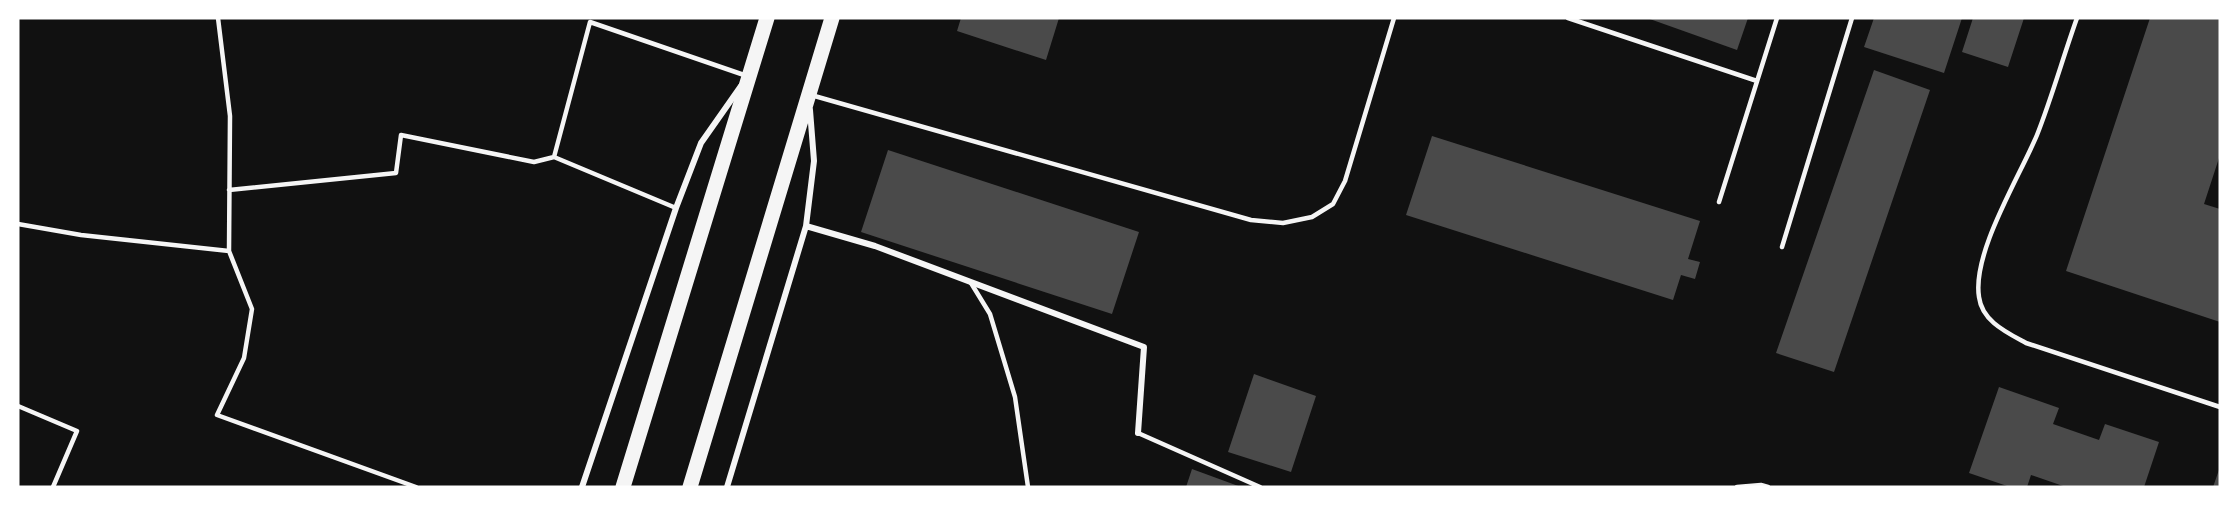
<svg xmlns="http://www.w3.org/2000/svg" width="2238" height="505" viewBox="0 0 2238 505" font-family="'Noto Sans',sans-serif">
<rect width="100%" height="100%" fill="#111"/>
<path fill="#4a4a4a" d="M961,18H1059L1046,60L957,31Z
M1647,18H1748L1737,50Z
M1874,18H1962L1944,73L1864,47Z
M1973,18H2024L2008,67L1962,52Z
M2150,18H2220V155L2204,204L2220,209V322L2066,271Z
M1874,70L1930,90L1834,372L1776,353Z
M1432,136L1700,221L1688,259L1700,262L1695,279L1681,275L1673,300L1406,215Z
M888,150L1139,232L1112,314L861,232Z
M1254,374L1316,396L1291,472L1228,452Z
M1999,387L2059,408L2053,424L2099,440L2105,424L2159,442L2144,487H2066L2031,475L2027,487H2010L1969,473Z
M2220,467V487H2213Z
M1192,469L1241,487H1186Z"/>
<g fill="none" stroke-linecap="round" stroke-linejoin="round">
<path stroke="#f5f5f5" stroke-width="4.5" d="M1568,18L1757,81
M2077,18C2063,57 2052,97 2037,135C2019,178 1972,253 1979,297C1982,321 2006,332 2026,343L2220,407
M811,95L1251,220L1283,223L1312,217L1333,204L1345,181L1394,18
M554,157L590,22L747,76
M229,190L396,173L401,135L534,162L554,157L676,208
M1719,202L1777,18
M18,224L81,235L229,251L230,116L218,18
M1782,247L1852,18
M229,251L252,309L244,358L217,415L416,487
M971,283L990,314L1015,397L1028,487
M18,406L77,431L53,487
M1138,433L1260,487
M1737,487L1761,485L1768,487"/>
<path stroke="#f5f5f5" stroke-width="6" d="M806,226L875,246L1144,347L1138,433
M582,487L676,208L701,143L741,86
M727,487L806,226L814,161L810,110"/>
<path stroke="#f5f5f5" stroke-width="15" d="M623,487L767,18
M690,487L832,18"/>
</g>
<rect width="2238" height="505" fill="none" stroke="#ffffff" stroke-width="39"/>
</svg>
